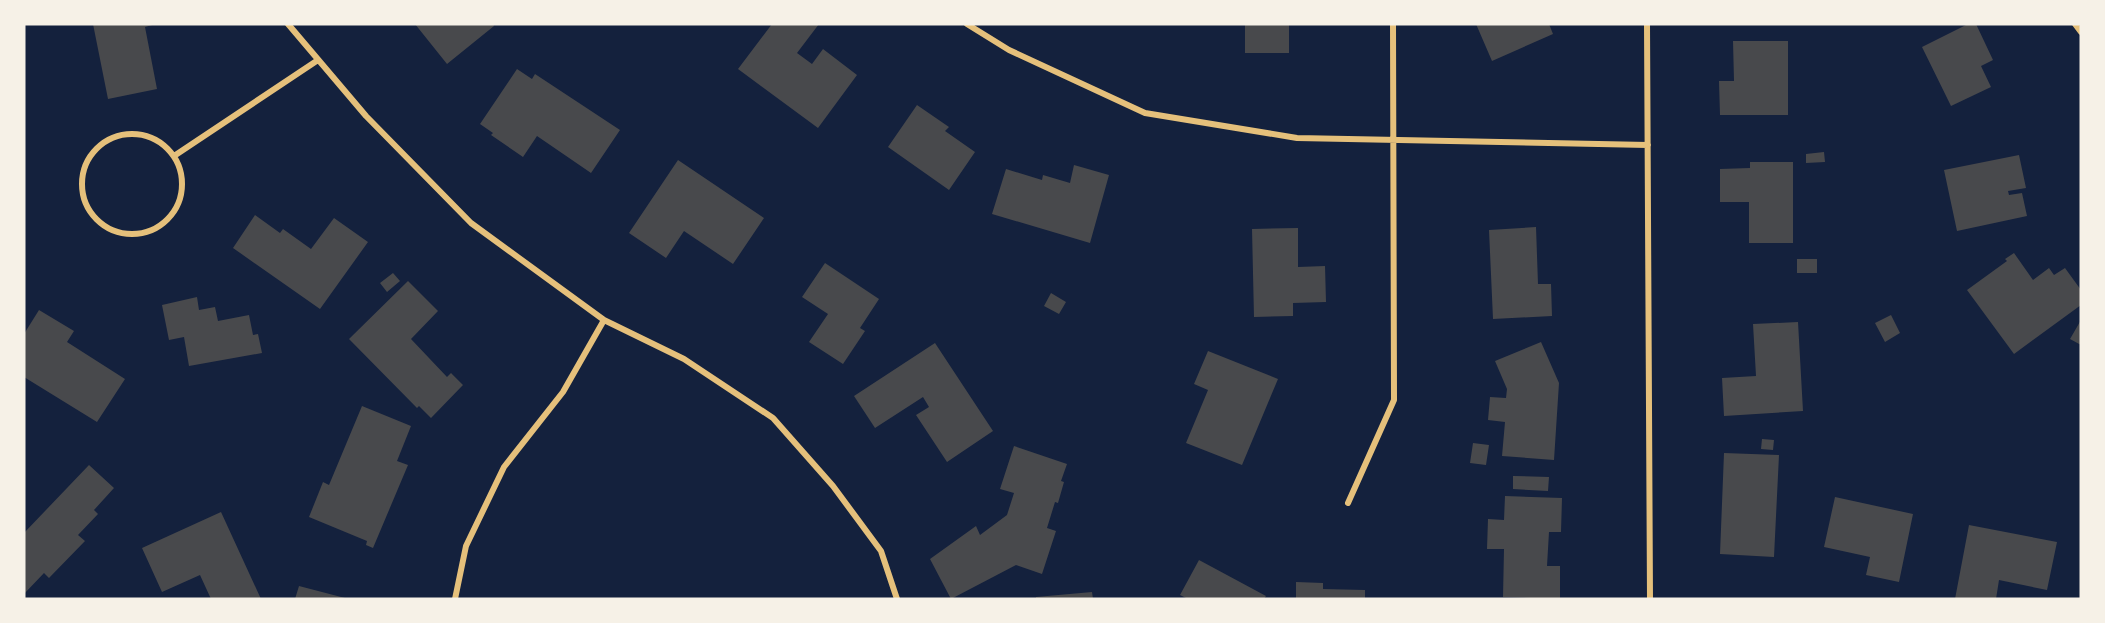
<svg xmlns="http://www.w3.org/2000/svg" width="2105" height="623" viewBox="0 0 2105 623" font-family="Figtree,sans-serif">
<rect width="100%" height="100%" fill="#14213d"/>
<path fill="#48494c" d="M93,24H156L145,27L157,89L108,99Z
M415,24H493L494,26L447,64Z
M772,24H819L797,53L812,64L823,49L857,75L818,128L738,69Z
M1245,24H1289V53H1245Z
M1476,24H1549L1553,34L1492,61Z
M1968,24H1976L1993,60L1981,66L1991,87L1951,106L1922,47Z
M1733,41H1788V115H1720L1719,81H1734Z
M517,69L532,79L535,74L620,130L591,173L537,136L523,157L491,135L493,133L480,124Z
M917,105L949,127L945,131L975,152L949,190L888,147Z
M1824,152L1825,162L1806,163V154Z
M2019,155L2026,188L2008,191L2009,195L2022,193L2027,216L1957,231L1944,170Z
M678,160L764,218L733,264L684,231L666,258L629,233Z
M1750,162H1793V243H1749V202H1720V169L1750,168Z
M1074,165L1109,175L1090,243L992,214L1006,169L1042,180L1043,175L1070,183Z
M255,215L280,233L283,229L311,249L334,218L368,242L320,309L233,248Z
M1536,227L1538,284H1551L1552,316L1493,319L1489,230Z
M1298,228V267L1325,266L1326,302L1293,303V316L1254,317L1252,229Z
M2014,253L2033,280L2049,268L2054,275L2065,268L2081,290V305L2014,354L1967,290L2007,261L2005,259Z
M1797,259H1817V273H1797Z
M825,263L879,299L860,328L865,331L843,364L809,342L828,314L802,297Z
M393,273L400,281L387,292L380,283Z
M408,281L438,311L411,339L447,377L451,373L463,385L431,418L419,406L417,408L349,339Z
M1051,293L1066,302L1059,314L1044,306Z
M197,297L199,310L215,307L218,321L249,315L253,335L258,334L262,353L189,366L184,337L169,340L162,305Z
M39,310L74,331L67,342L125,379L97,422L24,377V334Z
M1891,315L1900,333L1885,342L1875,323Z
M2081,320V345L2070,339Z
M1798,322L1803,411L1724,416L1722,378L1756,376L1753,324Z
M1541,342L1559,383L1554,460L1502,456L1505,422L1488,420L1490,397L1506,398L1507,389L1495,361Z
M935,343L993,431L947,462L916,415L929,407L923,397L875,428L854,396Z
M1208,351L1278,379L1242,465L1186,443L1208,390L1194,384Z
M362,406L411,426L397,461L408,465L373,548L366,545L367,541L309,517L323,482L329,485Z
M1762,439L1774,440L1773,450L1761,449Z
M1473,443L1489,445L1486,465L1470,463Z
M1014,446L1067,464L1061,481L1064,482L1058,503L1055,502L1047,528L1056,531L1042,574L1016,565L951,599L930,559L976,526L980,535L1007,515L1014,493L1000,489Z
M1724,453L1779,455L1774,557L1720,554Z
M89,465L114,488L94,510L98,514L78,535L85,541L49,578L44,573L24,594V533Z
M1513,476L1549,477L1548,491L1513,489Z
M1505,496L1562,498L1561,532H1549L1547,566H1560V599L1503,597L1504,549H1487L1488,519L1504,520Z
M1835,497L1913,514L1899,582L1866,575L1870,557L1824,547Z
M221,512L261,599H211L200,575L162,592L142,548Z
M1969,525L2057,542L2047,590L1999,580L1996,599H1955Z
M1199,560L1266,596L1264,599H1188L1180,595Z
M1296,582L1323,583V589L1365,590V599H1296Z
M299,586L345,598V599H295Z
M1092,592L1093,599H1036V597Z"/>
<g fill="none" stroke-linecap="round" stroke-linejoin="round">
<path stroke="#e5c07b" stroke-width="6" d="M288,24L366,116L471,223L604,320L684,359L773,418L833,486L881,551L897,599
M967,24L1009,50L1145,113L1297,138L1648,145
M1647,24L1650,599
M2075,24L2081,32
M82 184a50 50 0 1 1 100 0a50 50 0 1 1-100 0Z
M174,156L318,60
M1348,503L1394,400L1393,24
M455,599L466,546L504,467L563,392L604,320"/>
</g>
<rect width="2105" height="623" fill="none" stroke="#f6f1e7" stroke-width="51"/>
</svg>
